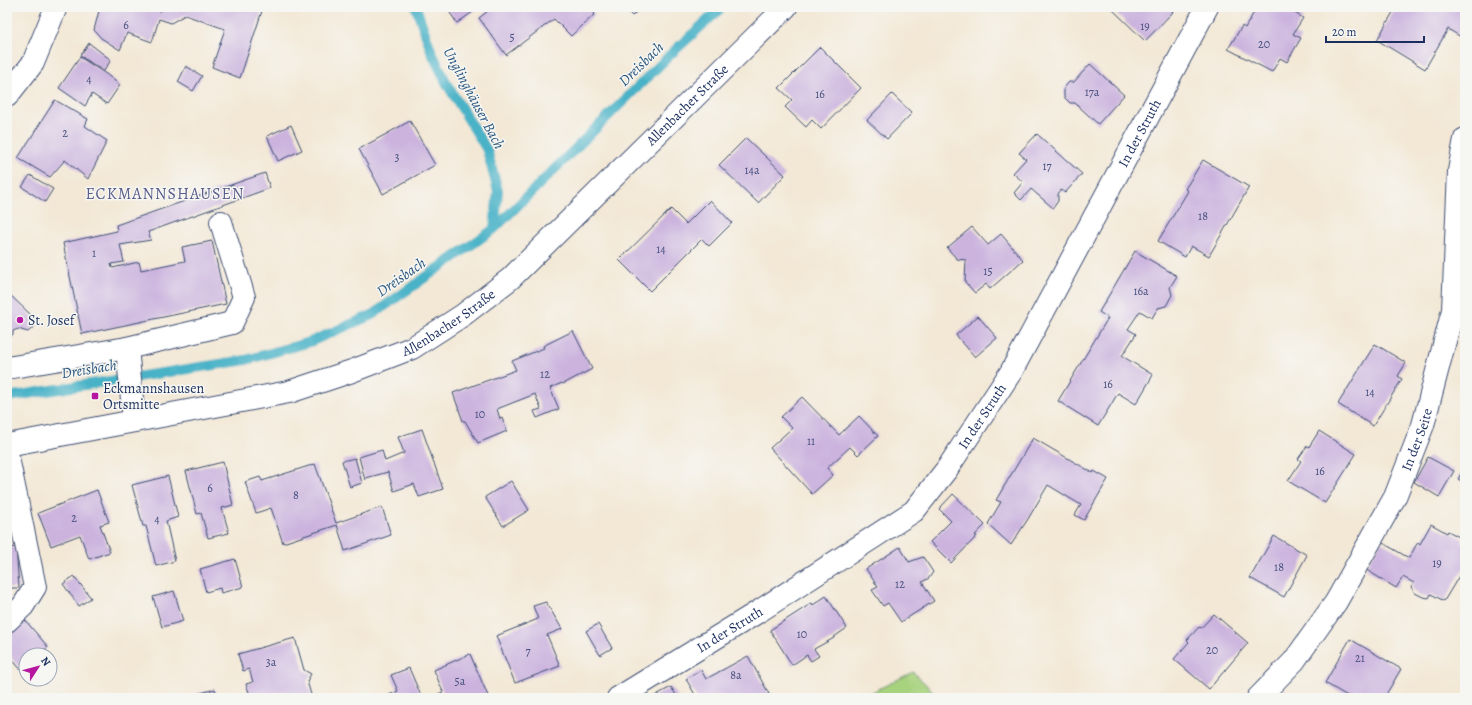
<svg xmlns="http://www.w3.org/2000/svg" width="1472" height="705" viewBox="0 0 1472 705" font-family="Alegreya,serif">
<rect width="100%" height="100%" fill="#f6f6f2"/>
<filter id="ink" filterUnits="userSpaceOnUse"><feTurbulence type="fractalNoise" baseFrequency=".025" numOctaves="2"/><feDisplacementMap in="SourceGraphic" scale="8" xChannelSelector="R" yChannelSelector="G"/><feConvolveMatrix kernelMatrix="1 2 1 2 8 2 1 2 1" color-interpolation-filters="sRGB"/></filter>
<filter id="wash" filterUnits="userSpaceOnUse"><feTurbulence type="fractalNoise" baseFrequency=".012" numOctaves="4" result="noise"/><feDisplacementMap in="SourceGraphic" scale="16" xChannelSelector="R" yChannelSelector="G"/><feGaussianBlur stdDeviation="0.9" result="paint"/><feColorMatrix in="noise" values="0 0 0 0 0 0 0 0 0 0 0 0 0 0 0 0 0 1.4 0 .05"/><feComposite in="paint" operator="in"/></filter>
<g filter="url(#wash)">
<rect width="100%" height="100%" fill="#f3e8d6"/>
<path fill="#a7d27e" stroke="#61806e" d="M913,672L940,698H860Z"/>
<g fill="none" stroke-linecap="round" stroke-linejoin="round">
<path stroke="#49b2c7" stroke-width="10" d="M416,7L432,53L448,86L487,150L498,191L494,229
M7,397L246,360L310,342L372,315L494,229L672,53L722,7"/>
</g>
<g id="blocks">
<path fill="#cbb3de" d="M100,7H150L149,8L161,11L163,7H252L262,11L240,78L212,67L225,29L185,15L171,23L159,19L152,42L127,33L120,50L101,38L94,30Z
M446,7H480L457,23Z
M493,7H588L595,14L571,36L554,19L506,55L479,18Z
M623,7H642L632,16Z
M1114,7H1168L1173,12L1145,41L1112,9Z
M1257,7H1285L1303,18L1293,34L1301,38L1287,62L1280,58L1272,72L1228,49L1242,26L1245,28Z
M1396,7H1430L1437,11L1439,7H1465V30L1461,37L1448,29L1425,69L1377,40Z
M89,43L111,60L104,71L80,56Z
M820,47L861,88L821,129L812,120L806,127L785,107L792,100L779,88Z
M80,57L106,74L120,85L107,104L92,94L85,106L59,88Z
M1090,64L1124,95L1098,124L1075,103H1070L1064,97V88L1069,82H1074Z
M186,66L202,76L193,91L178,82Z
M892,94L912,113L887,139L867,120Z
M55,100L88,119L85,126L107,141L88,179L65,160L50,177L18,158Z
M410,121L435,165L383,194L359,149Z
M291,125L302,150L278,161L267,136Z
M1037,134L1082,174L1065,193L1061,190L1058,194V201L1053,208L1031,189L1021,200L1014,193L1023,182L1013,173L1026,159L1019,153Z
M746,138L785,175L758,203L719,165Z
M1203,160L1249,187L1209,256L1191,246L1185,257L1158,241L1188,191L1185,189Z
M265,173L270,188L148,232L151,240L120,245L124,262L111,264L112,268L139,262L141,270L185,261L182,247L212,241L226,304L82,334L63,243L117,231L116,225Z
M30,175L53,189L45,202L22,187Z
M710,200L732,223L709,246L702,239L650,291L619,260L671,209L686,224Z
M972,227L988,245L1001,234L1023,260L990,289L986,284L975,293L965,282L966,260L957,259L947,248Z
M1135,251L1177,276L1170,287L1172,295L1166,306L1158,308L1152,318L1140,311L1128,329L1136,334L1122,356L1153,375L1136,404L1118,393L1098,426L1058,401L1108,318L1099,312Z
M7,292L32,316L36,325L28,332L18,329L13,331V334L7,341Z
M978,316L997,338L975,357L956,335Z
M573,331L592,369L563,384L562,383L550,388L559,409L537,418L534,411L541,409L535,394L497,409L500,419L502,418L507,431L478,443L465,421H463L453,393L516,370L512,361L544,348L543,346Z
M1375,344L1406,363L1398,376L1402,379L1373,426L1338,404Z
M802,397L839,435L859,416L878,436L858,455L850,447L827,468L833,475L812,494L770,448L792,428L781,417Z
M422,429L443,489L419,497L414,484L394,491L388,472L366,478L365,480L359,457L382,450L385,461L404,453L398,437Z
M1319,431L1356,454L1325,503L1288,481L1301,461L1298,459L1307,446L1309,447Z
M1033,438L1093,473L1094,471L1108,479L1084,520L1075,515L1081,505L1048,485L1028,519L1011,545L988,524L1001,502L996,500Z
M1428,457L1454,471L1439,497L1414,482Z
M355,458L362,483L350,487L342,461Z
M223,462L233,505L222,508L229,533L208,538L201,513L197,514L186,471Z
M315,464L336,523L382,507L391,535L345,551L337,525L283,543L271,508L256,513L245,482L260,477L262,481Z
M1465,467V483L1458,479Z
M168,476L178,517L166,521L175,561L156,566L146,526H143L132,485Z
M511,481L529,510L503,526L485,497Z
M97,490L109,522L100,525L110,552L89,559L80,535L51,546L38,513Z
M953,494L985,525L975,535L977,536L951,563L930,542L951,521L939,509Z
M1431,524L1447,533L1448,531L1463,539L1462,542L1465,544V566L1444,601L1431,594L1429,598L1423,597L1415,593L1411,587L1414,583L1403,577L1396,588L1365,569L1381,542L1409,558L1418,542L1420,544Z
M1274,536L1307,555L1284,597L1250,578Z
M16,547L19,588H7V548Z
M900,547L909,562L923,557L933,572L929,578L922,582L934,601L901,622L888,603L883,606L872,590L878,587L866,569Z
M235,559L243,587L221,593L220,588L206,592L200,569Z
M74,576L91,598L79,606L63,584Z
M174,591L183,621L162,627L153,597Z
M826,596L847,628L834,637V638L814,649L819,656L811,661L807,655L792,665L770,630L812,603L813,605Z
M546,602L562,629L547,635L560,666L515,683L496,636L538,619L533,606Z
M1214,614L1248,643L1209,689L1174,659L1189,642L1187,640L1199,627L1201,628Z
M25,620L48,647L38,655H26V665L21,670L7,653V635Z
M598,624L612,648L600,655L586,631Z
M295,638L304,670L311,674L307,681L312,698H251L246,684L253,682L249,669L243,671L238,654Z
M1350,639L1401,669L1384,698H1351L1325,683Z
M470,654L488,696L484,698H427L443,692L434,670Z
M748,656L769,694L762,698H715L714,697L697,698L686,679L701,670L706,679Z
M409,668L422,698H382L398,691L391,675Z
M671,687L678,698H651Z
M215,689L218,698H190V696Z"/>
</g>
</g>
<g filter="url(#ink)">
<use href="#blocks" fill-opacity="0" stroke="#3b4b70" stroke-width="1"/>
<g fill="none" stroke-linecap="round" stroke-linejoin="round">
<defs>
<g id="minor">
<path d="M127,348L134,420"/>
<path d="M7,368L127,348L232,323L244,297L221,222"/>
<path d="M7,453L35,587L23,606L7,621"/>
<path id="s1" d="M618,698L761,610L914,511L947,469L1011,372L1207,7"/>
<path id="s2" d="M1258,698L1294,661L1336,602L1395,497L1423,425L1453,310L1459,171L1465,139"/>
</g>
<g id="major">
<path d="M7,96L33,63L56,7"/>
<path id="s3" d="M7,445L289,392L352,371L412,348L463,315L510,279L786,7"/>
</g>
</defs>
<use href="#minor" stroke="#3b4b70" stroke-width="24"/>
<use href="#major" stroke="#3b4b70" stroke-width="24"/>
<use href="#minor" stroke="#fff" stroke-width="22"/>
<use href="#major" stroke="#fff" stroke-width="22"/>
</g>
</g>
<g fill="#b5179e" stroke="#f6f6f2" stroke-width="1.5">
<circle cx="20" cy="320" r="4"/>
<rect x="91" y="392" width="8" height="8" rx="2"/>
</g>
<g text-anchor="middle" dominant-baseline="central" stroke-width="3" stroke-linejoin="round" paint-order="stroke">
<g font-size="12" fill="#47507e">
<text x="126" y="25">6</text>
<text x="1145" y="26">19</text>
<text x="512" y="37">5</text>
<text x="1264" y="44">20</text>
<text x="89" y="79">4</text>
<text x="1092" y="92">17a</text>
<text x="820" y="94">16</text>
<text x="65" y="133">2</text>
<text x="397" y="157">3</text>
<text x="1047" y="166">17</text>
<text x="752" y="170">14a</text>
<text x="1203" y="216">18</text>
<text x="661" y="249">14</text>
<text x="94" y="253">1</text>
<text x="988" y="271">15</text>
<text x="1141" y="291">16a</text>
<text x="545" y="374">12</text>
<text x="1108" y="384">16</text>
<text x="1370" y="392">14</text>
<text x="480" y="414">10</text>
<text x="811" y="441">11</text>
<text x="1320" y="471">16</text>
<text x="210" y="488">6</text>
<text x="296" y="495">8</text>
<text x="74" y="518">2</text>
<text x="157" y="519">4</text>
<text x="1437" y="563">19</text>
<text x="1279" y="567">18</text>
<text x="900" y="584">12</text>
<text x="802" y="634">10</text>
<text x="1212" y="650">20</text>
<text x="528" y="651">7</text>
<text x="1360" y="658">21</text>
<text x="271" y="662">3a</text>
<text x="736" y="675">8a</text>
<text x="460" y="681">5a</text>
</g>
<g font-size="14" fill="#1b2f5e" stroke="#f6f6f2">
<text stroke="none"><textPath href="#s3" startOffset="786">Allenbacher Straße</textPath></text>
<text stroke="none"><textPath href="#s1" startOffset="791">In der Struth</textPath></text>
<text stroke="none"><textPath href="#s3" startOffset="462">Allenbacher Straße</textPath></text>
<text stroke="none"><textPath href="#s1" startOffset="467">In der Struth</textPath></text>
<text stroke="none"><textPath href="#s2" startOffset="306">In der Seite</textPath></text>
<text stroke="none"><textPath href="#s1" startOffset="131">In der Struth</textPath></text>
</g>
<g font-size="14" fill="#1b2f5e" stroke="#f6f6f2" text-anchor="start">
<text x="28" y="320">St. Josef</text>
<text x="103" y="388">Eckmannshausen<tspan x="103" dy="16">Ortsmitte</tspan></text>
</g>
<g font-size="15" font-style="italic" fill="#29567e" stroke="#f6f6f2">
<text transform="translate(641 64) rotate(-44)">Dreisbach</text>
<text transform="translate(474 98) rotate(62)">Unglinghäuser Bach</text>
<text transform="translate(401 277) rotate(-35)">Dreisbach</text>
<text transform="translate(89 369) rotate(-9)">Dreisbach</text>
</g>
<g font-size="16" letter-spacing="1" fill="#595d8b" stroke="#f6f6f2">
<text x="165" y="194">ECKMANNSHAUSEN</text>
</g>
</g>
<rect width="1472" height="705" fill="none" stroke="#f6f6f2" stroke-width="24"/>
<g transform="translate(38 667) rotate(54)"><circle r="19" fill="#f6f6f2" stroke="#9ea6b7"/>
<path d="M0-3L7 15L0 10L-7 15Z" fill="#b5179e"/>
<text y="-6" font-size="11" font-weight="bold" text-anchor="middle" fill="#1b2f5e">N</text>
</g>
<path d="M1326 36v6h98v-6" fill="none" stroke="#1b2f5e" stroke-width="2"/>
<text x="1332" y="36" font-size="12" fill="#1b2f5e" stroke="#f6f6f2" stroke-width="3" paint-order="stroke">20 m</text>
</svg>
